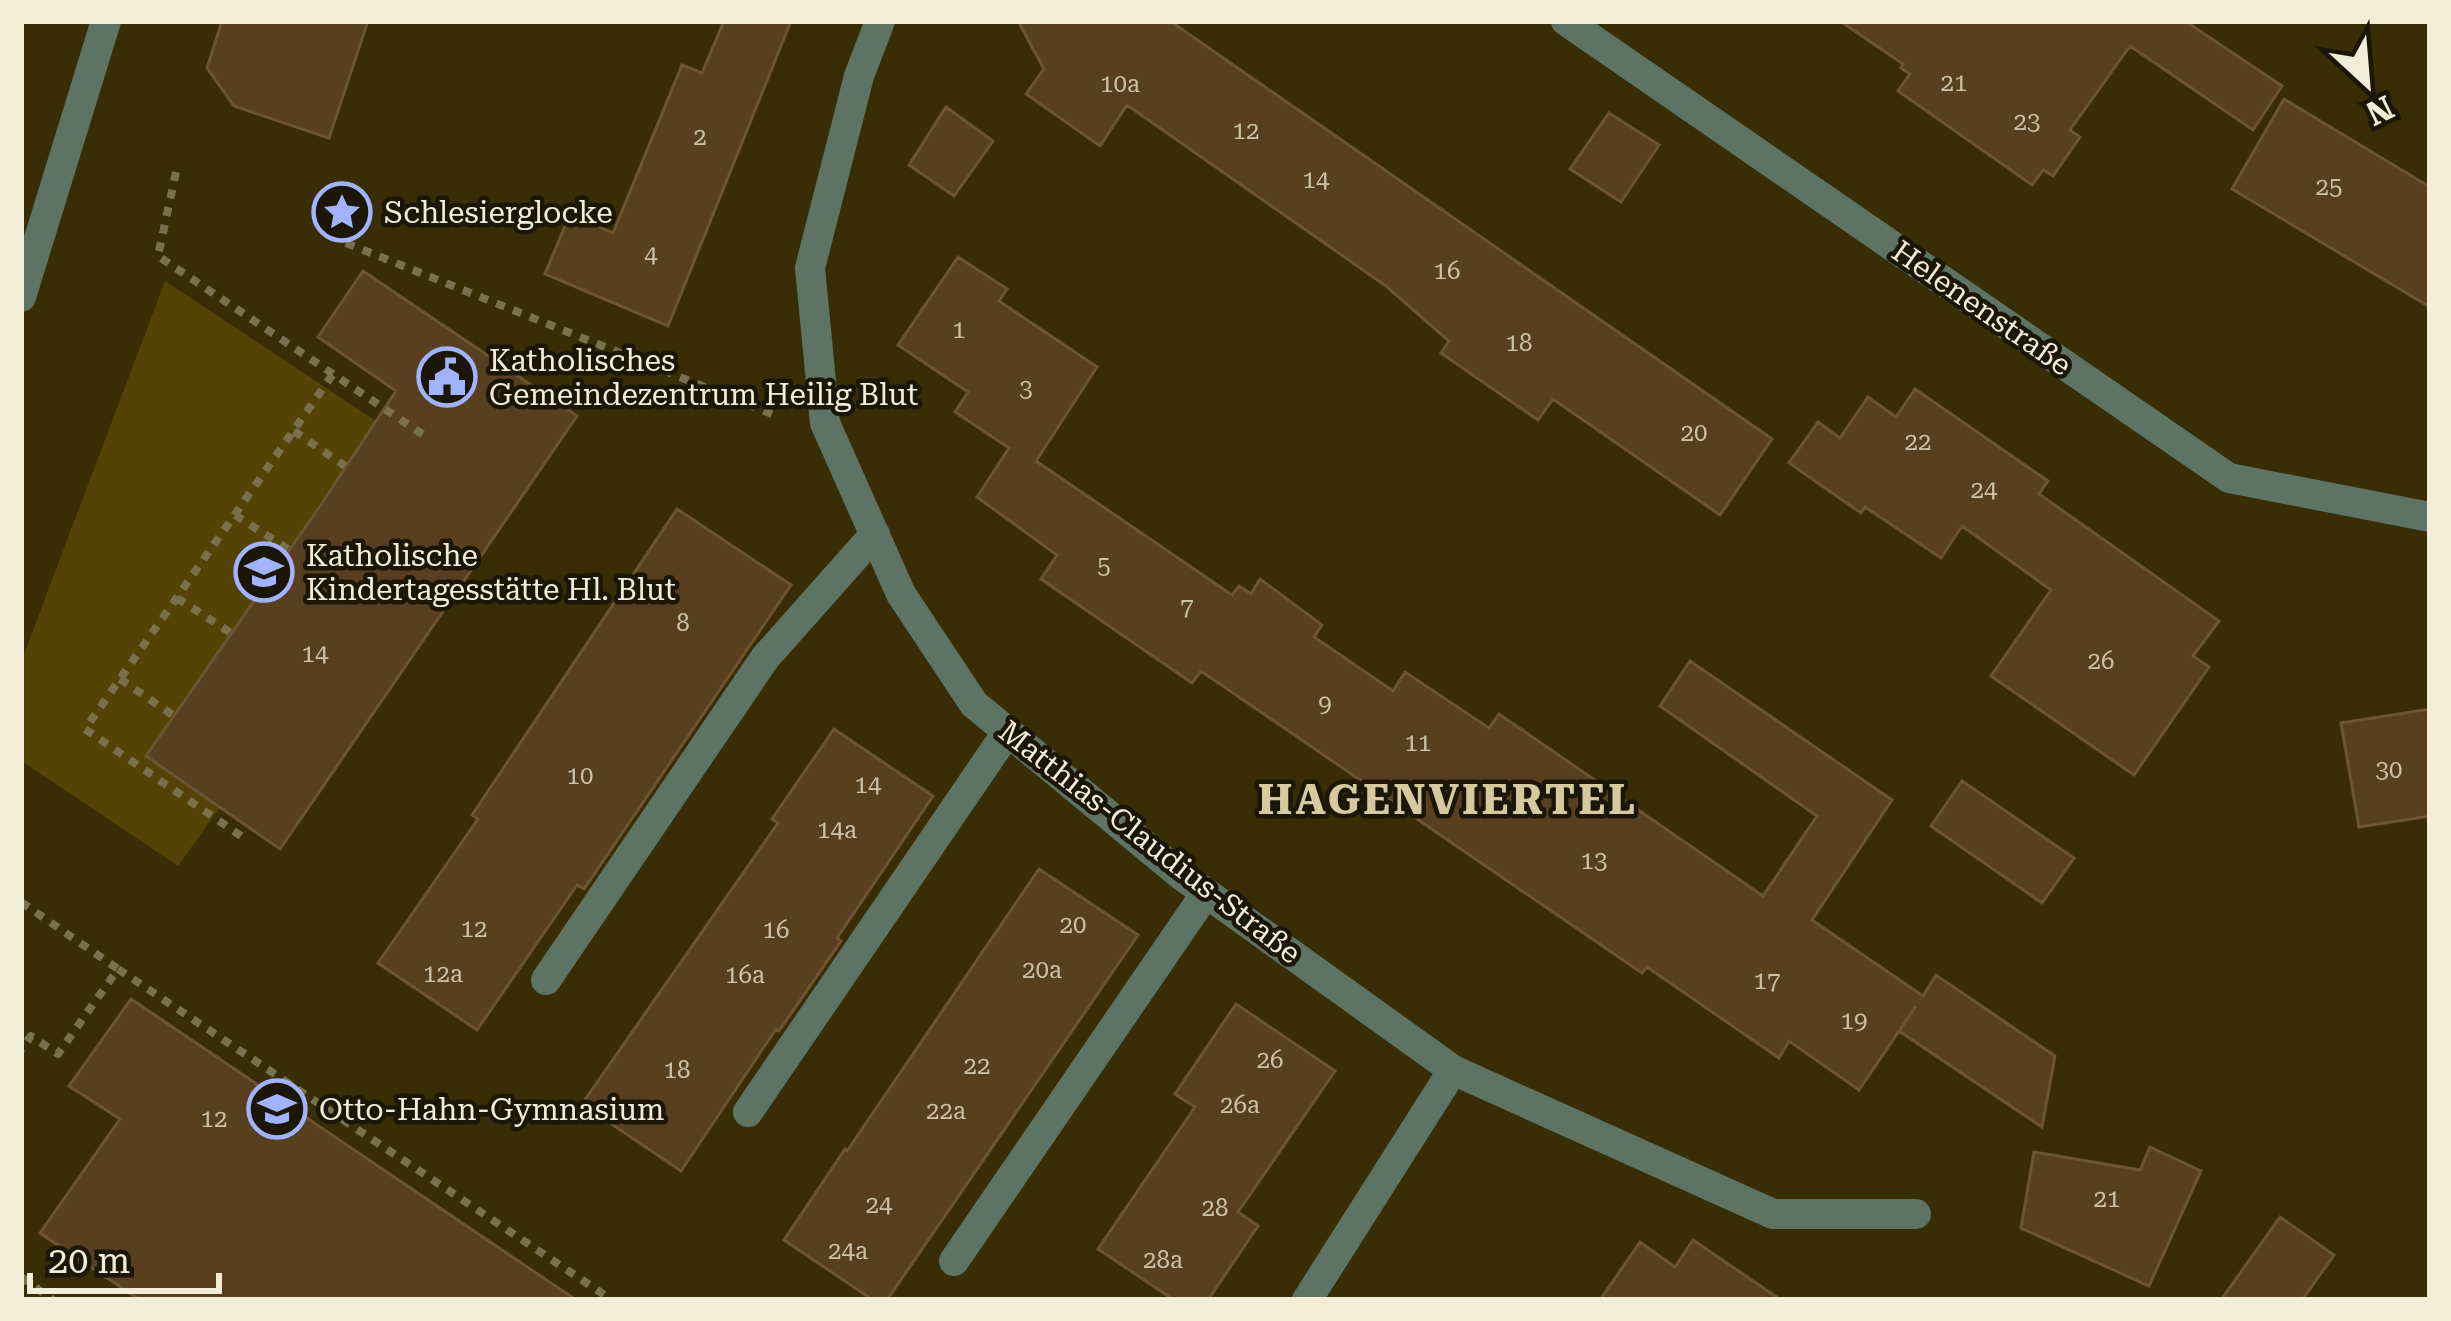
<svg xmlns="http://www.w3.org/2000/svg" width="2451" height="1321" viewBox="0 0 2451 1321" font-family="'Roboto Serif',serif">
<rect width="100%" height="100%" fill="#382d05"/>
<path fill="#534305" d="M165,281L379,423L353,461L350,460L317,507L320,510L297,544L293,543L260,591L263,593L236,625L183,709L179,708L146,756L220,807L178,866L21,761V662Z"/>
<path fill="#573f1f" stroke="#6d5433" stroke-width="3" d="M222,21H368L329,138L234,106L207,68Z
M724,21H791L668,326L545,274L570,214L613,233L682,65L702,73Z
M1018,21H1170L1772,439L1720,515L1553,399L1538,420L1441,353L1449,341L1386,286L1127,105L1100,146L1026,94L1044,69Z
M1840,21H2185L2282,86L2253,130L2130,46L2070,130L2080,137L2053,176L2043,170L2032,185L1898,91L1910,74L1901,68L1903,64Z
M2284,99L2430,187V307L2232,189Z
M946,107L993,141L954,196L909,165Z
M1609,113L1659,145L1621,202L1570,169Z
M958,257L1007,289L999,301L1097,367L1036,461L1232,595L1239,586L1251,594L1260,579L1322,625L1314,637L1393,691L1405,672L1489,728L1499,714L1763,896L1817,816L1660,706L1690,661L1892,800L1812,920L1923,996L1936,975L2055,1056L2042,1127L1899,1031L1916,1006L1859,1090L1789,1041L1779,1058L1647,967L1642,973L1201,671L1192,683L1041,579L1057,555L977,497L1009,448L955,412L968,392L898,345Z
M363,271L577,416L280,849L146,756L318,509L396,391L318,337Z
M1915,389L2048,481L2039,494L2219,621L2193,656L2209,667L2134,775L1991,676L2051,590L1962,526L1941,558L1865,507L1861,513L1789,463L1818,422L1840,438L1868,397L1896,417Z
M677,509L791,585L584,889L577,885L477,1030L378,963L478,819L472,815Z
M2430,709V816L2359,827L2341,723Z
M834,729L933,796L837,938L841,941L779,1031L776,1029L681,1171L582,1104L778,823L772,819Z
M1962,781L2074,858L2042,903L1931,826Z
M1039,869L1138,935L887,1300H873L784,1240L845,1149L847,1151Z
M131,999L576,1300H140L40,1233L120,1119L69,1086Z
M1236,1004L1335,1071L1238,1212L1258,1226L1208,1300H1174L1098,1249L1195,1107L1175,1094Z
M2150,1147L2201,1171L2149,1286L2021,1228L2034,1152L2140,1170Z
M2280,1217L2334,1255L2302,1300H2221Z
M1693,1240L1781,1300H1600L1640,1242L1675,1267Z"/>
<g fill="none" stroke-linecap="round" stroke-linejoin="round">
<path stroke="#79704e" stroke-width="8" stroke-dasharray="9 9" stroke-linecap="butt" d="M176,172L158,256L425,436
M346,243L777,416
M294,431L345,466
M235,515L288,549
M177,598L231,633
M120,679L174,716
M241,836L85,729L333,374
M21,902L118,969L58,1054L31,1036L21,1050
M118,969L612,1300
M21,1277L53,1300"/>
<path stroke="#5d7464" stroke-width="30" d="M546,980L765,658L875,534
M748,1112L1008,731
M954,1261L1206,893"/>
<path stroke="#5d7464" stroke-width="30" d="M880,21L859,76L810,268L825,423L901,594L974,704L1181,875L1453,1070L1773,1214H1916
M1566,21L2229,478L2430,517
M21,297L106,21
M1307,1300L1453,1070"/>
</g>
<defs>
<symbol id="sight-ring" viewBox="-11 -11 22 22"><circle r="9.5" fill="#1b1607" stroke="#a1b3fd" stroke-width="1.5"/><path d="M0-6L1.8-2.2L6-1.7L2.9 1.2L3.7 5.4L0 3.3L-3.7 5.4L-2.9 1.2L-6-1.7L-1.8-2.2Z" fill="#a1b3fd"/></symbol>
<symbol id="civic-ring" viewBox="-11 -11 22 22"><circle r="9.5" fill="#1b1607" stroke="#a1b3fd" stroke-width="1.5"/><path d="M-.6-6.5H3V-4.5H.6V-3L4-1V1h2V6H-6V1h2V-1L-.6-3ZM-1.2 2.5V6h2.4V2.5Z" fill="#a1b3fd"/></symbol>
<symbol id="school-ring" viewBox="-11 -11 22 22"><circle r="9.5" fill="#1b1607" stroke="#a1b3fd" stroke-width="1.5"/><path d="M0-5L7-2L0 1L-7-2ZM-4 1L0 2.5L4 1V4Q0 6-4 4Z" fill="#a1b3fd"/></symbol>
</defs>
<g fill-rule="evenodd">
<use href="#sight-ring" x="309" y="179" width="66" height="66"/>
<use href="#civic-ring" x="414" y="344" width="66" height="66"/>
<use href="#school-ring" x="231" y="539" width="66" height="66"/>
<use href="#school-ring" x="244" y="1076" width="66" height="66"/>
</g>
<g text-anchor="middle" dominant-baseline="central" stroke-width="9" stroke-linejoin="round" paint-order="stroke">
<g font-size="24" fill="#ccc2aa">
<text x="1954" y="83">21</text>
<text x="1120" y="84">10a</text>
<text x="2027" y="122">23</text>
<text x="1246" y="131">12</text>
<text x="700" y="137">2</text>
<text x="1316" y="180">14</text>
<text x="2329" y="187">25</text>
<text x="651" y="255">4</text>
<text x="1447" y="271">16</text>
<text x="959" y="330">1</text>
<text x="1519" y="343">18</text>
<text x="1026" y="389">3</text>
<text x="1694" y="433">20</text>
<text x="1918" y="442">22</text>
<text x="1984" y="490">24</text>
<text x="1104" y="566">5</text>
<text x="1187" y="607">7</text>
<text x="683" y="623">8</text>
<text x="315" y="654">14</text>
<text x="2101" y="661">26</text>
<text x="1325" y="704">9</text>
<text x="1418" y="743">11</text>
<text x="2389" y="770">30</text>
<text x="580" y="776">10</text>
<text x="868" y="785">14</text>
<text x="837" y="830">14a</text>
<text x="1594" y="861">13</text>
<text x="1073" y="925">20</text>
<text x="474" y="929">12</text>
<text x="776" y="930">16</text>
<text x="1042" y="970">20a</text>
<text x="443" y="974">12a</text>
<text x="745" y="975">16a</text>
<text x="1767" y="981">17</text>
<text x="1854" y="1021">19</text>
<text x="1270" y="1060">26</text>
<text x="977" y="1066">22</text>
<text x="677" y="1070">18</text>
<text x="1240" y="1105">26a</text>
<text x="946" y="1111">22a</text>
<text x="214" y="1119">12</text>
<text x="2107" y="1199">21</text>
<text x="879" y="1205">24</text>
<text x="1215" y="1208">28</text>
<text x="848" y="1251">24a</text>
<text x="1163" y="1260">28a</text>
</g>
<g font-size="30" fill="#f3edd8" stroke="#1b1607" text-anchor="start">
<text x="384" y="212">Schlesierglocke</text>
<text x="489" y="360">Katholisches<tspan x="489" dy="34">Gemeindezentrum Heilig Blut</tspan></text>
<text x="306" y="555">Katholische<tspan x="306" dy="34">Kindertagesstätte Hl. Blut</tspan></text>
<text x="319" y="1109">Otto-Hahn-Gymnasium</text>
</g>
<g font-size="30" fill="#f3edd8" stroke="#1b1607">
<text transform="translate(1982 308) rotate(35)">Helenenstraße</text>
<text transform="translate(1150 842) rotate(38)">Matthias-Claudius-Straße</text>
</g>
<g font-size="42" font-weight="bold" letter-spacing="3" fill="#d6c99f" stroke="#1b1607">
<text x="1448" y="799">HAGENVIERTEL</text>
</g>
</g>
<rect width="2451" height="1321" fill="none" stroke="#f3edd8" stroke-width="48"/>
<g transform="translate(2367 84) rotate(154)" stroke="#1b1607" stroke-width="9" paint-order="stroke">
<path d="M0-9L21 45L0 30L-21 45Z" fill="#f3edd8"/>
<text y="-18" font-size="33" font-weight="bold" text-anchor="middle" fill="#f3edd8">N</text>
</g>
<path d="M30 1273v18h189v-18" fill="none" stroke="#f3edd8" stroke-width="6"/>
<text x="48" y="1273" font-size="36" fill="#f3edd8" stroke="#1b1607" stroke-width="9" paint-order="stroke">20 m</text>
</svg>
